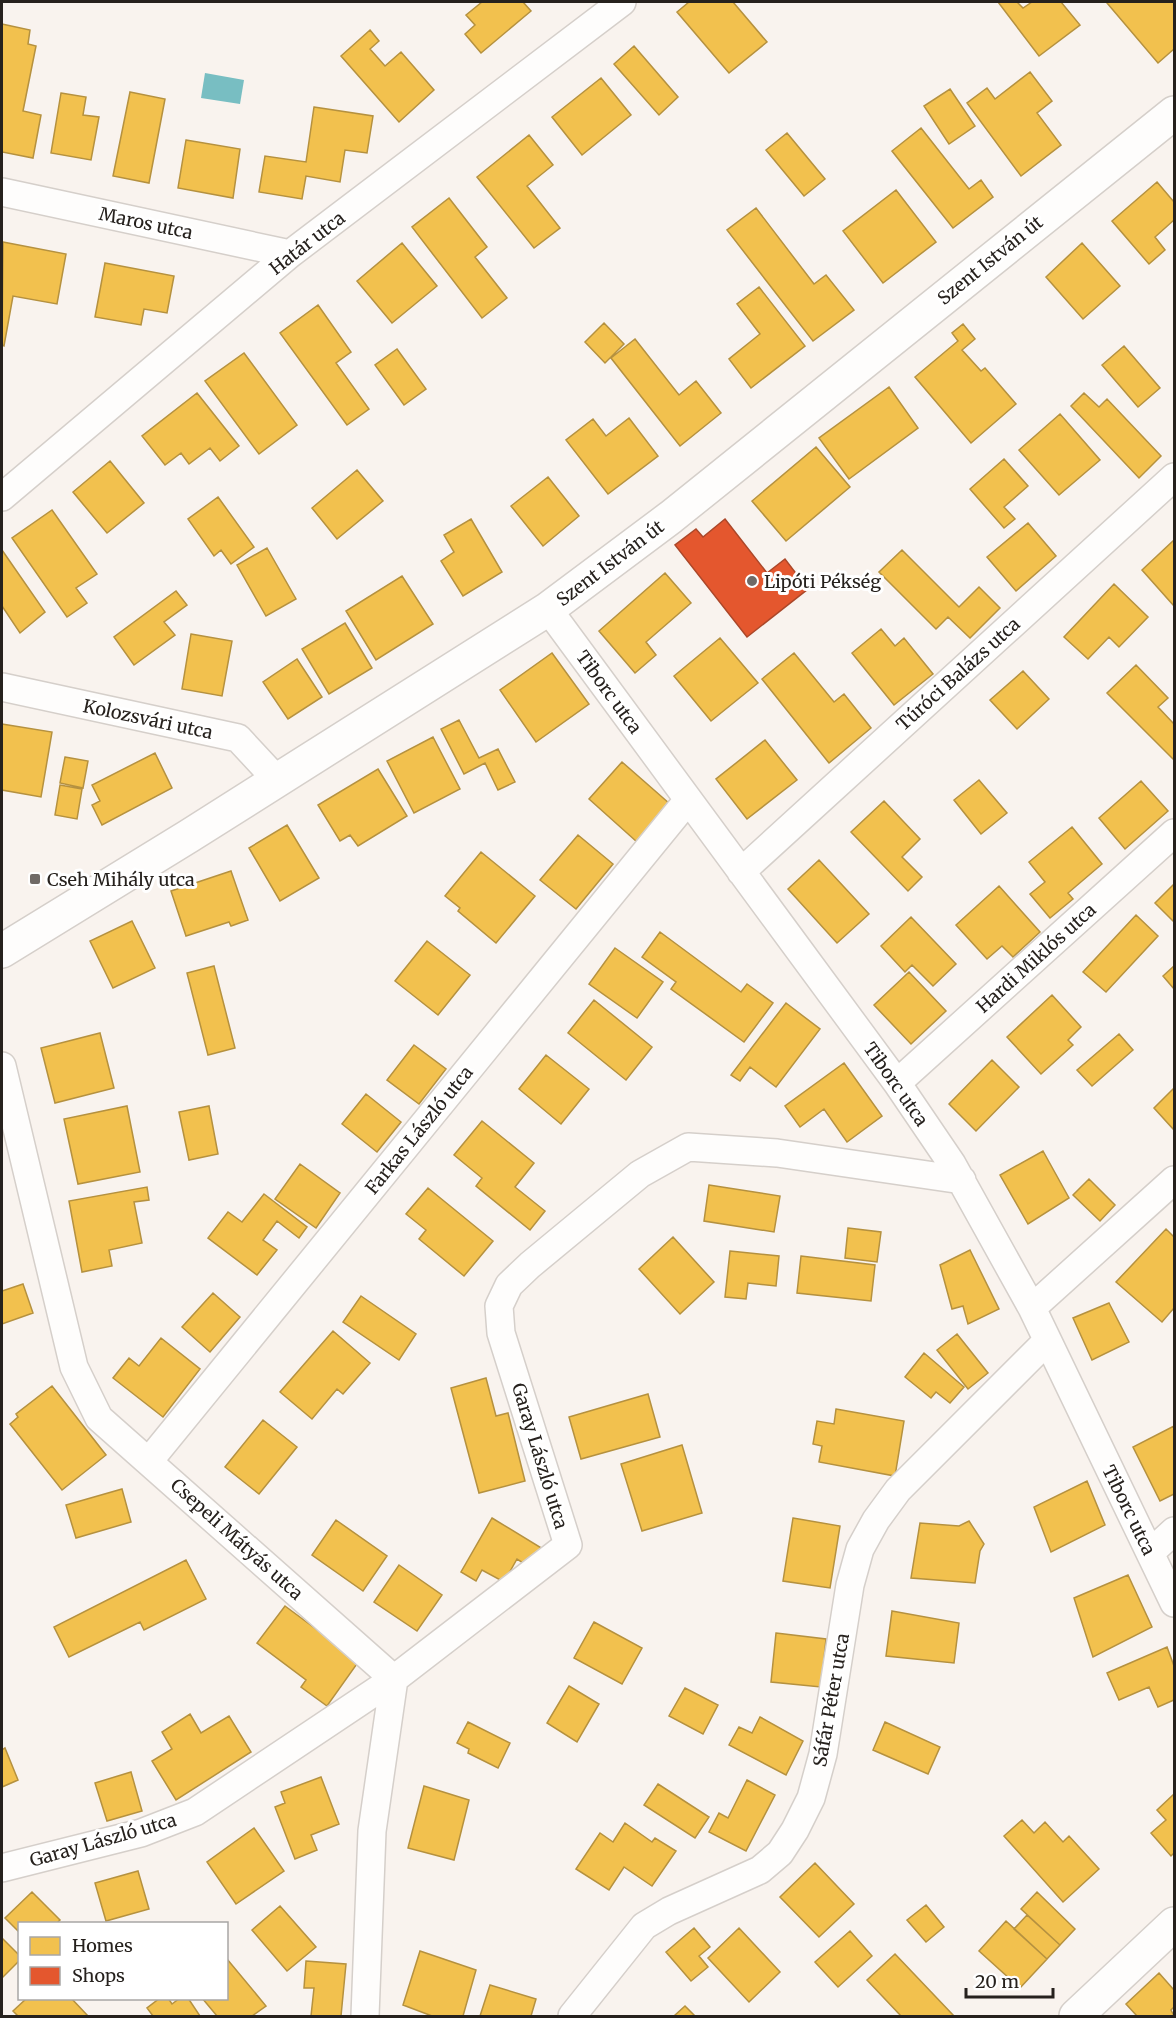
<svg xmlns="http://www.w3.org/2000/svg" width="1176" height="2018" viewBox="0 0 1176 2018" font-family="Merriweather,serif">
<rect width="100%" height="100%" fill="#f9f3ee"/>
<path fill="#78bec2" d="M205,73L244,80L240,104L201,98Z"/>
<path fill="#f2c14e" stroke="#b5913f" stroke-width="1.5" d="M482,2H523L531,11L481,53L465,34L475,25L466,15Z
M689,2H733L767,42L729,73L677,12Z
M998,2H1017L1023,8L1032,2H1061L1080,25L1039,56Z
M1109,2H1174V49L1158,63L1107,3Z
M2,24L30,30L28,44L36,46L23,111L41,115L33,158L2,152Z
M370,30L379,41L370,49L385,66L401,52L434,90L399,122L341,56Z
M634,46L678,97L659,115L614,64Z
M1030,72L1052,101L1037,113L1061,145L1021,176L967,103L987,88L995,99Z
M601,78L631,115L582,155L552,117Z
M950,89L975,126L949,144L924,106Z
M130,92L165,99L149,183L113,176Z
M61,93L86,97L83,115L99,117L91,160L51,153Z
M314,107L373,116L367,153L345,150L340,182L306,176L302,199L259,192L265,156L306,162Z
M921,128L969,189L981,180L993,197L953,228L892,151Z
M787,133L825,179L804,196L766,150Z
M529,135L553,165L527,186L560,228L534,248L477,177Z
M186,140L240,149L233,198L178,188Z
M1157,182L1174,202V220L1155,237L1165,250L1149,264L1112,221Z
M896,190L936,242L883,283L843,231Z
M449,198L487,247L475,257L507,298L482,318L412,227Z
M756,208L814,284L826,275L854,310L813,341L727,230Z
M3,242L66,254L57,304L13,296L4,346L2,345Z
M402,243L437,286L392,323L357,281Z
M1082,243L1120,286L1083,319L1046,277Z
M105,263L174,276L167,313L144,309L141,325L95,317Z
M759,287L805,346L751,388L729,359L760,334L737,304Z
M318,305L351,352L336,363L369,409L347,425L280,333Z
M604,323L624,344L605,363L585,342Z
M963,324L975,339L962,350L981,371L985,368L1016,404L971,443L915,377L958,341L952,333Z
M635,339L679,395L696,381L721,413L680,446L611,358Z
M1124,346L1160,388L1138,407L1102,365Z
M397,349L426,389L404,405L375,365Z
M244,353L297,425L259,454L205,381Z
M889,387L918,428L849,479L819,438Z
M197,393L239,446L220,461L210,448L189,464L181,453L165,465L142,436Z
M1084,393L1099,407L1107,399L1161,456L1139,478L1071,406Z
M1060,414L1100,460L1059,495L1019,450Z
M629,418L658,456L608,494L566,440L593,419L606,436Z
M816,447L850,487L786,541L752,501Z
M1004,459L1028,486L1004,507L1015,519L1004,528L970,489Z
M110,461L144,503L107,533L73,492Z
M357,470L383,501L337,539L312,508Z
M548,477L579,516L543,546L511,506Z
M218,497L254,547L231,564L221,550L214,556L188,519Z
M52,510L97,574L76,588L87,603L67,617L12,538Z
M471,519L502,572L463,596L441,561L454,552L444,535Z
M1028,523L1056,556L1016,591L987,557Z
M1174,540V606L1142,570Z
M267,548L296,599L266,616L237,565Z
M2,550L45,612L20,633L2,606Z
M902,550L959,607L979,587L1000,608L970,638L948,617L936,629L879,572Z
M665,573L691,603L646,642L656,655L635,673L599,631Z
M402,576L433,624L376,660L346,611Z
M1114,584L1148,617L1119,647L1109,637L1088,659L1064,637Z
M176,591L187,605L164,622L175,635L134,665L114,637Z
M345,623L372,668L329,694L302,649Z
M881,629L895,646L904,638L933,674L894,705L852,653Z
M191,634L232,641L222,696L182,689Z
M720,638L758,683L711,721L674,676Z
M552,653L589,704L536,742L500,690Z
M794,653L834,702L844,694L871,728L829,763L762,679Z
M297,659L322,697L288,719L263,682Z
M1136,665L1168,698L1158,707L1174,724V760L1107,693Z
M1023,671L1049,699L1017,729L990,700Z
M459,720L479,758L498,749L515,782L498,790L485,763L464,774L441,729Z
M2,724L52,732L41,797L2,790Z
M433,737L460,789L414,813L387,761Z
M765,740L797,780L747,819L716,779Z
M155,753L172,788L102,825L92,805L100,801L92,785Z
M65,757L88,761L83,788L60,783Z
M622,762L670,804L637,842L589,799Z
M378,769L407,816L358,846L350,835L340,841L318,805Z
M979,780L1007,813L981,834L954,800Z
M1141,781L1168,811L1125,849L1099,818Z
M60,785L82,789L77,819L55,815Z
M884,801L920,839L902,857L922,877L908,891L851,832Z
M287,825L319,878L280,901L249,848Z
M1072,827L1102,864L1068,893L1073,899L1050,918L1030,894L1045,882L1029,862Z
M578,835L613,864L576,909L540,880Z
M481,852L535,896L496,943L458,911L460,908L445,896Z
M819,860L869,914L837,943L788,889Z
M231,871L248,920L231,926L229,922L186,936L171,891Z
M1174,884V922L1155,903Z
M999,886L1040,932L1013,957L1002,946L987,959L956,925Z
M1136,915L1158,936L1106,992L1083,972Z
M911,917L956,964L933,986L912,965L905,972L881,946Z
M132,921L155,968L113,988L90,941Z
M660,932L741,992L747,984L773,1003L744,1042L671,989L676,982L642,957Z
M427,941L470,975L438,1015L395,981Z
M615,948L663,982L637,1018L589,984Z
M214,966L235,1048L208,1055L187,973Z
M1174,966V989L1163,976Z
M909,972L946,1011L911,1044L874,1005Z
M1052,995L1081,1027L1068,1040L1073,1045L1041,1074L1007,1037Z
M594,1000L652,1047L626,1080L568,1033Z
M786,1003L820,1029L776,1087L750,1067L740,1081L731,1075Z
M100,1033L114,1088L55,1103L41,1048Z
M1119,1034L1133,1050L1092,1086L1077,1070Z
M414,1045L446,1069L419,1104L387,1080Z
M546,1055L589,1089L561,1124L519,1089Z
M992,1060L1019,1087L976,1131L949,1104Z
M844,1063L882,1116L847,1142L824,1109L800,1127L785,1106Z
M1174,1088V1130L1154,1108Z
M366,1094L401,1122L377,1152L342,1124Z
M127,1106L140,1172L78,1184L64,1119Z
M209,1106L218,1154L189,1160L179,1112Z
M482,1121L534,1163L515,1187L545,1211L530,1230L476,1186L482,1178L454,1155Z
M1043,1151L1069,1198L1028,1224L1000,1175Z
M300,1164L340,1193L316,1228L275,1199Z
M1089,1179L1115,1205L1100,1221L1073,1195Z
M709,1185L780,1196L774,1232L704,1221Z
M147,1187L149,1200L134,1202L142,1243L109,1250L112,1266L82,1272L69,1201Z
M428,1188L493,1241L464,1276L419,1239L426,1230L406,1214Z
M264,1194L307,1227L299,1238L277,1221L263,1240L277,1250L257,1275L208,1238L228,1212L242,1222Z
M848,1228L881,1232L877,1262L845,1258Z
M1166,1229L1174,1237V1308L1162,1322L1116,1282Z
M673,1237L714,1282L680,1314L639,1269Z
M970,1250L999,1309L968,1324L963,1306L952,1309L940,1265Z
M730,1251L779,1256L776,1286L748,1283L746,1299L725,1297Z
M801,1256L875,1265L871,1301L797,1293Z
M23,1284L33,1313L2,1324V1291Z
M213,1293L240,1317L210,1352L182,1327Z
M361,1296L416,1334L399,1360L343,1322Z
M1109,1303L1129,1342L1092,1360L1073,1318Z
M333,1331L370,1363L343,1394L337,1389L312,1419L280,1392Z
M957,1334L988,1373L968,1389L937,1350Z
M161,1338L200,1369L163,1417L113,1378L129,1358L139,1366Z
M924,1353L964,1387L950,1403L936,1392L931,1398L905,1377Z
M486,1378L496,1416L508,1413L525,1481L479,1493L451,1388Z
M52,1386L106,1455L62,1490L10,1424L18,1417L16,1414Z
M648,1394L660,1437L581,1459L569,1417Z
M836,1409L904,1421L895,1476L819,1462L822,1446L813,1444L817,1421L834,1424Z
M263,1420L297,1447L259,1494L225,1467Z
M1174,1426V1494L1160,1501L1133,1447Z
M682,1445L702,1513L642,1531L621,1464Z
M1087,1481L1105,1525L1051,1552L1034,1507Z
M122,1489L131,1522L76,1538L66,1505Z
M492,1518L543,1549L531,1568L517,1559L504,1582L482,1570L476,1581L461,1572Z
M793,1518L840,1526L830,1588L783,1581Z
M336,1520L387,1556L363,1591L312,1555Z
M969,1521L984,1544L980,1551L975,1583L911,1578L920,1523L959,1526Z
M186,1560L206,1599L144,1630L140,1622L69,1657L54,1627Z
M399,1565L442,1595L417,1631L374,1602Z
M1128,1575L1152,1627L1093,1657L1074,1598Z
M285,1606L359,1661L327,1706L301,1687L306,1680L257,1643Z
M892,1611L959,1623L954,1663L886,1656Z
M594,1622L642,1648L622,1684L574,1658Z
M776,1633L826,1639L821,1687L771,1682Z
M1167,1647L1174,1666V1700L1158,1707L1149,1687L1119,1700L1107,1673Z
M569,1686L599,1704L577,1742L547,1723Z
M685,1688L718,1705L703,1734L669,1716Z
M190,1714L201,1733L229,1716L251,1752L176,1800L152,1761L172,1749L162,1732Z
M760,1717L803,1741L786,1775L729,1745L739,1727L752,1733Z
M468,1722L510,1743L498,1768L468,1753L469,1749L457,1743Z
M885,1722L940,1747L928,1774L873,1750Z
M5,1748L18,1780L2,1787V1750Z
M131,1772L142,1811L107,1821L95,1783Z
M321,1777L339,1824L311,1835L317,1850L295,1859L275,1807L285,1803L281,1792Z
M747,1780L775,1795L746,1851L709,1832L719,1813L728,1818Z
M658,1784L709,1817L695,1838L644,1805Z
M424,1786L469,1800L454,1860L408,1848Z
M1174,1794V1853L1171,1856L1151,1833L1166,1820L1157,1810Z
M1022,1820L1034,1833L1045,1822L1063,1842L1069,1836L1099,1869L1063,1902L1004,1836Z
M625,1823L652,1842L655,1838L676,1851L652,1886L624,1867L609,1890L576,1869L600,1833L613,1842Z
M254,1828L284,1871L236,1904L207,1862Z
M815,1863L854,1904L819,1937L780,1897Z
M138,1871L149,1909L106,1921L95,1883Z
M32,1892L60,1920L56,1924H20V1933L5,1918Z
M1037,1892L1075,1929L1060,1945L1021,1909Z
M926,1905L944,1927L926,1942L907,1920Z
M280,1906L316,1947L287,1971L252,1930Z
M1027,1915L1060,1945L1047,1959L1014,1929Z
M1006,1921L1047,1959L1020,1988L979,1951Z
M694,1928L710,1947L699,1956L708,1967L691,1981L666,1952Z
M739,1928L780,1972L749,2002L708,1958Z
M850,1931L872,1956L838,1987L815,1962Z
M2,1938L20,1956V1960L2,1978Z
M420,1951L476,1970L463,2016H432L403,2005Z
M895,1954L954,2016H901L867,1980Z
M227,1959L266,2006L252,2016H217L202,1998H226Z
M306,1961L346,1964L341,2016H311L314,1988H304Z
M1159,1973L1174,1990V2007L1171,2010L1174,2016H1137L1126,2004Z
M490,1985L536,1999L531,2016H480Z
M27,1998H71L88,2016H18L13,2011Z
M160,1998H168L172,2004L180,1998H188L200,2016H153L147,2008Z
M685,2006L695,2016H674Z"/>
<path fill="#e4572e" stroke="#ab4729" stroke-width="1.5" d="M725,519L767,573L785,559L808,589L747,637L675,545L696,529L703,537Z"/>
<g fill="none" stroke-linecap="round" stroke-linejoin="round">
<defs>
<path id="street" d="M2,192L290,254
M2,497L290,254L622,2
M548,609L897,1083L952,1164L1032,1308L1174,1603
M2,687L238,738L277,780
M741,872L1174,477
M2,1066L74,1367L99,1418L394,1679
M897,1083L1174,833
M1032,1308L1174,1180
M149,1461L688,800
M1150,1553L1174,1531
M2,1868L141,1833L195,1812L394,1679L568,1545L501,1333L499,1306L509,1285L530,1265L640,1174L688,1147L777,1153L962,1180
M365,2016L372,1831L394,1679
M572,2016L644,1926L669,1911L760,1870L780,1853L795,1830L811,1798L823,1754L850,1585L860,1549L876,1520L898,1490L1047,1341"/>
<path id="secondary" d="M2,951L189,836L548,609L671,517L1174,113
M1076,2016L1174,1924"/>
</defs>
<use href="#street" stroke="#d5cfca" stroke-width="30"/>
<use href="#secondary" stroke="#d5cfca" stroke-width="36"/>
<use href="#street" stroke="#fefdfc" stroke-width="27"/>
<use href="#secondary" stroke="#fefdfc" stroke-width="33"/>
</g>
<g fill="#706a66" stroke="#fff" stroke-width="2">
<circle cx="752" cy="581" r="6"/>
<rect x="29" y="873" width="12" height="12" rx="3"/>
</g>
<g text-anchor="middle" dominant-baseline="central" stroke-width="6" stroke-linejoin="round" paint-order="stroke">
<g font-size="18" fill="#26211d" stroke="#fff">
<text transform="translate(146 223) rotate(12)">Maros utca</text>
<text transform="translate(307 243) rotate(-38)">Határ utca</text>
<text transform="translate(990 260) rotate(-39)">Szent István út</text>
<text transform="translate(610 563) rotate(-37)">Szent István út</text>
<text transform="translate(958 674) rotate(-42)">Túróci Balázs utca</text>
<text transform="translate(609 692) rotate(54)">Tiborc utca</text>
<text transform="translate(148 719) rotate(12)">Kolozsvári utca</text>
<text transform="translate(1036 958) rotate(-42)">Hardi Miklós utca</text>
<text transform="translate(896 1084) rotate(55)">Tiborc utca</text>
<text transform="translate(419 1130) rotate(-51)">Farkas László utca</text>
<text transform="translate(540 1456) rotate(73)">Garay László utca</text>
<text transform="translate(1129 1510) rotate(64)">Tiborc utca</text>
<text transform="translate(237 1539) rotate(42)">Csepeli Mátyás utca</text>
<text transform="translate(831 1700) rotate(-80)">Sáfár Péter utca</text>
<text transform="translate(103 1840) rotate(-16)">Garay László utca</text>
</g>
<g font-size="18" fill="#26211d" stroke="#fff" text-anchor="start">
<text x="764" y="581">Lipóti Pékség</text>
<text x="47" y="879">Cseh Mihály utca</text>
</g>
</g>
<rect width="1176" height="2018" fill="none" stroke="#26211d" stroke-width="6"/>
<rect x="18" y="1922" width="210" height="78" fill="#ffffff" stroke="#a8a6a5" stroke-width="1.5"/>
<rect x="30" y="1937" width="30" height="18" fill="#f2c14e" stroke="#a8a6a5" stroke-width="1.5"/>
<text x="72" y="1952" font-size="18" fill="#26211d">Homes</text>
<rect x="30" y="1967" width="30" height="18" fill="#e4572e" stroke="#a8a6a5" stroke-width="1.5"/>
<text x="72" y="1982" font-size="18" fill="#26211d">Shops</text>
<path d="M966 1988v9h87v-9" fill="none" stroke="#26211d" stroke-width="3"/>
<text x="975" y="1988" font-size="18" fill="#26211d" stroke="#ffffff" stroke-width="4.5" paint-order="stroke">20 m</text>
</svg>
